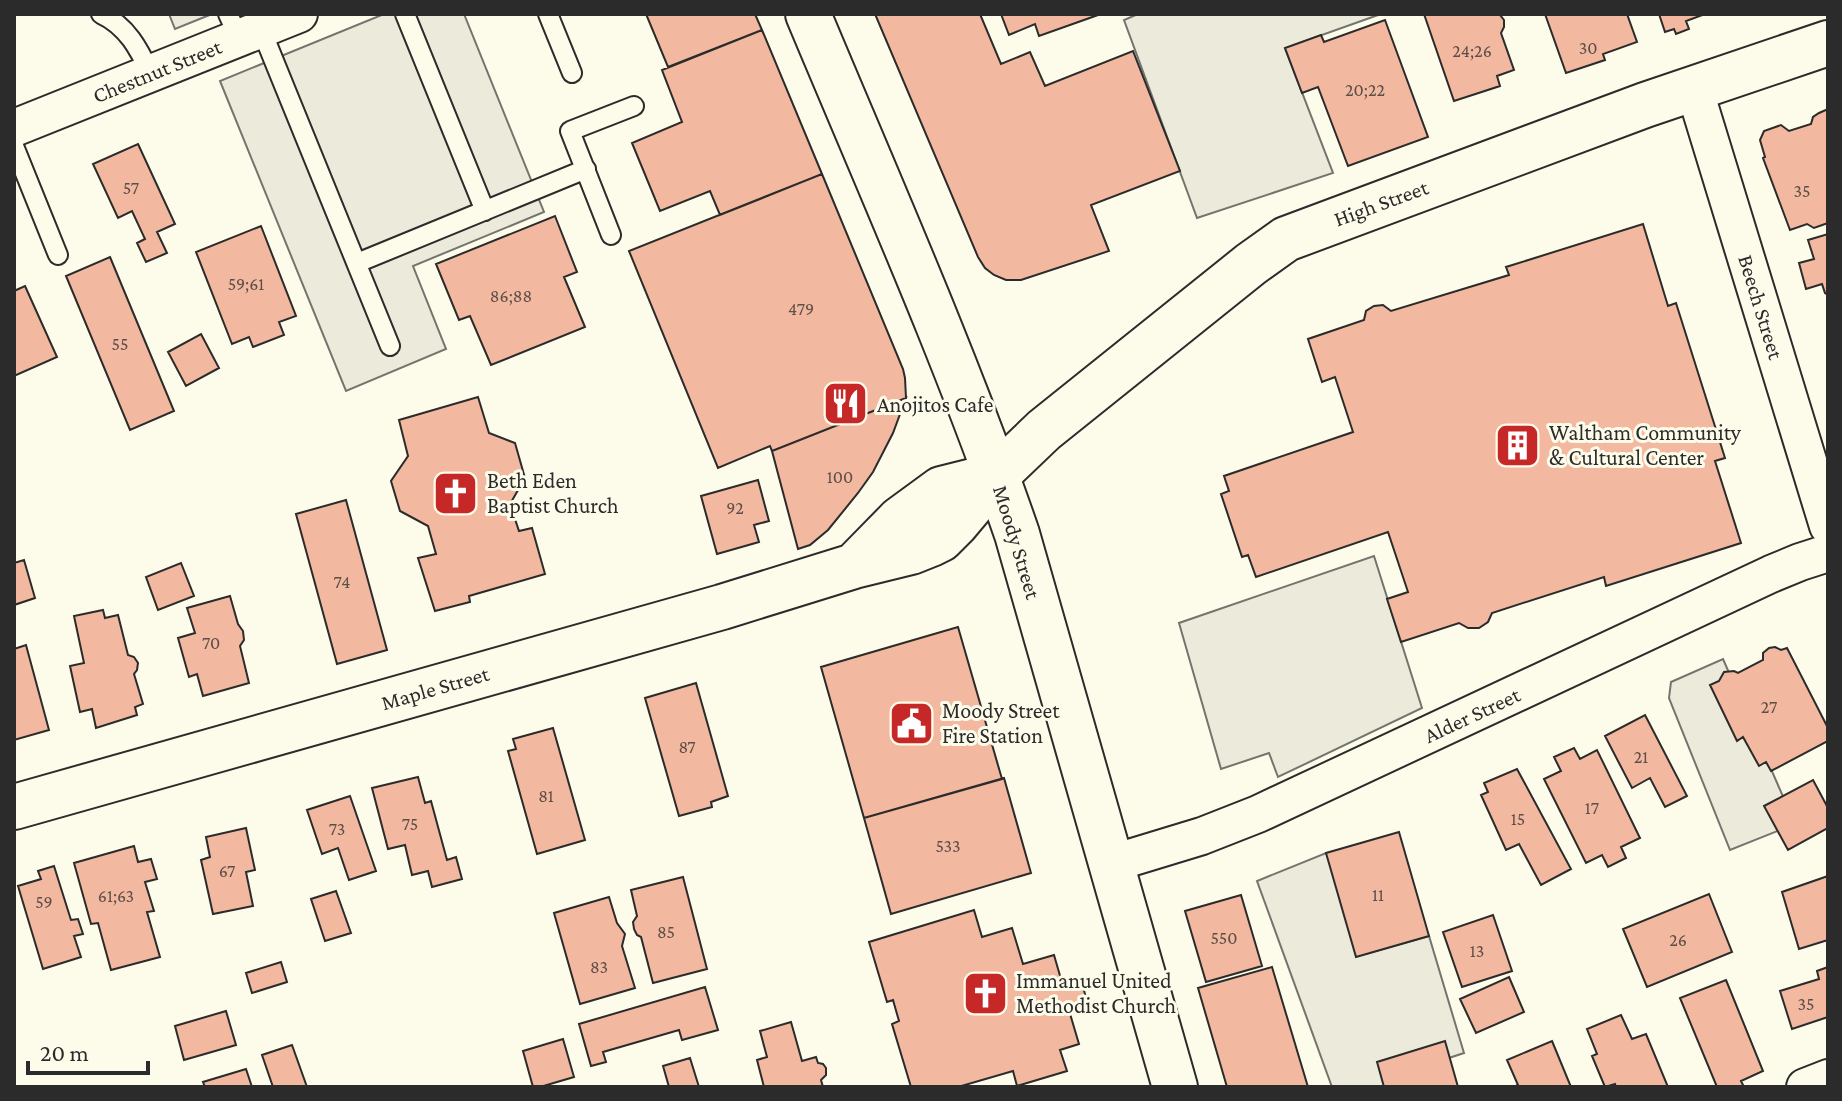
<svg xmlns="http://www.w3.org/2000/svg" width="1842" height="1101" viewBox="0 0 1842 1101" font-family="'Crimson Pro',serif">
<rect width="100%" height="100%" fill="#fdfbea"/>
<path fill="#eceadb" stroke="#74746e" stroke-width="2" d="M169,14H212L175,29Z
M384,14H464L544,212L413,266L446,349L346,391L220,81Z
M1138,14H1381L1285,48L1333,173L1197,218L1124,20Z
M1374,556L1422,708L1278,777L1269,753L1221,769L1179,623Z
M1723,659L1795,824L1730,850L1669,698L1671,682Z
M1326,853L1365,954L1429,936L1464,1053L1388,1078L1391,1087H1332L1257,881Z"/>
<path fill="#f2b8a0" stroke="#2b2b2b" stroke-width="2" d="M646,14H755L762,30L668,67Z
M875,14H980L1001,64L1030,52L1045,86L1133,51L1180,171L1091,205L1109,251L1021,280H1006L994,275L985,268L978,257Z
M1001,14H1097L1098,15L1039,36L1035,24L1009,35Z
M1424,14L1500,15L1504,20V27L1501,33L1514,70L1497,76L1500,86L1454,101Z
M1545,14H1627L1637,42L1603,54L1605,60L1566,73Z
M1659,14H1705L1686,21L1689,29L1676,34L1674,29L1665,32Z
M1385,20L1428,137L1348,166L1318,87L1302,93L1285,48L1321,35L1324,42Z
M762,30L822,174L720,215L710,191L660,211L632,143L682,122L662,70Z
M1828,109V223L1814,228L1807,224L1790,230L1763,158L1765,157L1760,140L1764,131L1781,125L1789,131L1811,124L1813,117L1819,113Z
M138,144L175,224L157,232L167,253L146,262L137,243L145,239L132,211L118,218L93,164Z
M822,174L903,369L905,378L906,398L772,451L770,446L718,468L629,251Z
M555,216L577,272L564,277L585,327L491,365L470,316L459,320L436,264Z
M1643,224L1668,306L1676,303L1725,458L1715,461L1741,543L1606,586L1604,577L1492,613L1488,622L1479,628H1468L1459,623L1401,642L1387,599L1408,592L1388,532L1256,577L1248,555L1242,557L1221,494L1229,491L1224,476L1353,432L1335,377L1322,382L1308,339L1364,320L1366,311L1374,306L1383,305L1391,311L1509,275L1506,267Z
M261,226L296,316L279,322L284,335L253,347L249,337L232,344L196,252Z
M1828,234V295L1825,293L1822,284L1806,289L1799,263L1814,259L1808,240Z
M110,257L174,411L130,430L66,276Z
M25,286L57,357L14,376V291Z
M201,334L219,368L186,386L168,352Z
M478,397L489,433L515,443L525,478L510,504L519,531L532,528L545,574L469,596L470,602L435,611L418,558L436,554L428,526L400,511L391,481L408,456L399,420Z
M906,398L893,433L873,472L858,493L828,530L810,545L798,549L772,451Z
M758,480L769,521L754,525L759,542L717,554L701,496Z
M346,500L387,650L337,664L296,514Z
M24,560L35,598L14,605V563Z
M181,563L194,596L158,610L146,577Z
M230,596L238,624L243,631L244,640L240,646L249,683L203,696L197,674L189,677L178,638L195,633L187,608Z
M103,610L105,618L118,615L128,655L134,657L138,663L137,670L134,674L143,704L135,707L137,715L96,728L92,709L80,712L70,666L84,663L74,616Z
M958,627L1002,779L864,818L821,667Z
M26,645L49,730L14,740V649Z
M1775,647L1781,650L1787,648L1828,728V741L1771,771L1766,762L1759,766L1743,737L1737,741L1710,685L1719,681L1724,672L1734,671L1738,673L1763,660V653L1769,648Z
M696,683L728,796L711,802L712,807L679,816L645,698Z
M1645,715L1687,796L1665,807L1650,778L1632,788L1605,736Z
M553,728L585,840L537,854L508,751L516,749L513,739Z
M1574,748L1580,759L1597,750L1640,838L1621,847L1626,858L1608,867L1602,855L1586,863L1544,779L1561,771L1554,757Z
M1517,769L1571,869L1541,885L1519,844L1506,850L1481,795L1488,792L1484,783Z
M418,777L425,803L431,801L447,860L456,857L462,879L432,887L428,871L412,875L405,845L388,849L372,788Z
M1004,778L1031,873L891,914L864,818Z
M1813,780L1828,808V828L1788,850L1764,806Z
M350,796L376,871L349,880L338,848L322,854L307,810Z
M246,828L255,870L246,872L253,906L213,914L201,860L210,857L206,837Z
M1399,832L1429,936L1356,957L1326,853Z
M134,846L138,862L151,859L157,879L145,882L154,911L147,912L160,957L111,970L98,923L91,924L74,863Z
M54,866L71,920L78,919L83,934L74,936L81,957L43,969L18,886L41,879L38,871Z
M1828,876V940L1799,949L1782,892Z
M683,877L707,969L653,983L641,937L637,935L634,929L633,922L637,916L631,890Z
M336,891L351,933L325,941L311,899Z
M1709,894L1732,952L1647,987L1623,929Z
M1241,895L1262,966L1206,982L1185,911Z
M609,897L617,923L625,934L622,946L635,988L580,1004L554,913Z
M974,910L982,937L1012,928L1023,964L1054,955L1063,986L1081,980L1087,1001L1068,1007L1079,1044L1060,1050L1067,1071L1017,1086L1013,1071L958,1087L936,1086L911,1087L892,1024L899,1021L893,1000L887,1002L869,942Z
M1493,915L1512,971L1462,987L1443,932Z
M281,962L287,982L252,993L246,973Z
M1272,967L1308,1087H1227L1198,988Z
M1828,967V1017L1792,1029L1780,991L1819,979L1817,971Z
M1509,977L1524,1012L1476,1033L1460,999Z
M1726,980L1763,1071L1741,1081L1744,1087H1717L1680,998Z
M705,987L718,1030L682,1040L679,1030L603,1052L606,1062L591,1066L579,1024Z
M226,1011L236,1045L184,1060L175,1026Z
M1621,1015L1632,1039L1646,1034L1668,1087H1616L1615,1084L1605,1087L1592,1056L1597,1054L1587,1029Z
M791,1022L802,1061L816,1057L818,1063L823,1064L826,1068V1075L821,1080L823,1087H764L757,1060L767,1057L760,1031Z
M563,1039L574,1077L540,1087H533L523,1051Z
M1445,1041L1458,1087H1384L1377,1062Z
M1552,1041L1571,1087H1513L1518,1085L1507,1060Z
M292,1045L307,1087H273L262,1055Z
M690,1058L699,1087H669L663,1066Z
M246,1069L252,1087H205L203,1082Z"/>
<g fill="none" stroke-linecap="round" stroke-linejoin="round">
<defs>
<path id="lane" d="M101,14C127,26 139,49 150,73
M228,14L239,38
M405,14L485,211
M548,14L572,73
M261,29L390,346
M14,146L58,255
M611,235L570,131L634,106
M357,263L586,169"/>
<path id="street" d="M1694,88L1828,526
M14,128L299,14
M1110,864L1202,836L1258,814L1771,574L1800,562L1828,553
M1805,1087L1828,1078"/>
<path id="secondary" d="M854,566L900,519L941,489L997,475
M14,807L722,607L854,566L911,552L931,544L941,539L956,524L997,475L1044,430L1251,264L1286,239L1645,105L1828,43"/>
<path id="primary" d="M808,14C880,186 956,357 1017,534L1175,1087"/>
</defs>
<use href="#lane" stroke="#2b2b2b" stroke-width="22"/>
<use href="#street" stroke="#2b2b2b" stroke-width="40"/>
<use href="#secondary" stroke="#2b2b2b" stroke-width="48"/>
<use href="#primary" stroke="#2b2b2b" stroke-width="48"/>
<use href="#lane" stroke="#fdfbea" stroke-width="18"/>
<use href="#street" stroke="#fdfbea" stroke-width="36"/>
<use href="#secondary" stroke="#fdfbea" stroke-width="44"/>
<use href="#primary" stroke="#fdfbea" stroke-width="44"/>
</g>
<defs>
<symbol id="restaurant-square" viewBox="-11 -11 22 22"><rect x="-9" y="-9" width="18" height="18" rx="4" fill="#c62828" stroke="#fdfbea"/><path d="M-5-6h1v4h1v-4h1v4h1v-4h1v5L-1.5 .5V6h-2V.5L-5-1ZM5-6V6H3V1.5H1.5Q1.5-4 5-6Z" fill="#fff"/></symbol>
<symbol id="building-square" viewBox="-11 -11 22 22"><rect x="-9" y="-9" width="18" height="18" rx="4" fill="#c62828" stroke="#fdfbea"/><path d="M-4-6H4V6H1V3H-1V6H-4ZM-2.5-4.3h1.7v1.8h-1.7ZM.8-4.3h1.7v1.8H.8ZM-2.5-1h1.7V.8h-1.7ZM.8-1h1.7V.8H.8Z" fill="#fff"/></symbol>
<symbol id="church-square" viewBox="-11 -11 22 22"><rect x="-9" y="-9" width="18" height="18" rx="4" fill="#c62828" stroke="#fdfbea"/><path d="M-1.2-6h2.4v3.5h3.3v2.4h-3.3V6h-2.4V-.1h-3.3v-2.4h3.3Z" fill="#fff"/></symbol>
<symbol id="civic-square" viewBox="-11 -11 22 22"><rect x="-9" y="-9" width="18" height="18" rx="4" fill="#c62828" stroke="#fdfbea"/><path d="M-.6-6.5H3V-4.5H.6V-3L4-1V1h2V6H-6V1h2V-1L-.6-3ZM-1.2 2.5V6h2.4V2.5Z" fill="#fff"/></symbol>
</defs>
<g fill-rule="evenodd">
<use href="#restaurant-square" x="820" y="378" width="51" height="51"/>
<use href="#building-square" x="1492" y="420" width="51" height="51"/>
<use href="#church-square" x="430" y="468" width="51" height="51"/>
<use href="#civic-square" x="886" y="698" width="51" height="51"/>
<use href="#church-square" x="960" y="968" width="51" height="51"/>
</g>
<g text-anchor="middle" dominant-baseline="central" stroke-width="6" stroke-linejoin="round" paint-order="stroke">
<g font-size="18" fill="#5d4e48">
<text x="1588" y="48">30</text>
<text x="1472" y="51">24;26</text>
<text x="1365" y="90">20;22</text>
<text x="131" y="188">57</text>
<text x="1802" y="191">35</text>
<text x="246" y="284">59;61</text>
<text x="511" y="296">86;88</text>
<text x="801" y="309">479</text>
<text x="120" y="344">55</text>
<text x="840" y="477">100</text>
<text x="735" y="508">92</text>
<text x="342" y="582">74</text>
<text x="211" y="643">70</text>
<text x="1769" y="707">27</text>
<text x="687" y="747">87</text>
<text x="1641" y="757">21</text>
<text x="546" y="796">81</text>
<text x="1592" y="808">17</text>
<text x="1518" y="819">15</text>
<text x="410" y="824">75</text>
<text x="337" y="829">73</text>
<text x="948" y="846">533</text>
<text x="227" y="871">67</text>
<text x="1378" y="895">11</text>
<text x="116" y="896">61;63</text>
<text x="44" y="902">59</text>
<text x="666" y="932">85</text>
<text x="1224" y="938">550</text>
<text x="1678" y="940">26</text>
<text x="1477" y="951">13</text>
<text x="599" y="967">83</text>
<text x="1806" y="1004">35</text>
</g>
<g font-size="22" fill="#2b2b2b" stroke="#fdfbea">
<text transform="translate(157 71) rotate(-22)">Chestnut Street</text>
<text transform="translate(1381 203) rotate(-20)">High Street</text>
<text transform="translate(1761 307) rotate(73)">Beech Street</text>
<text transform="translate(1017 542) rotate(73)">Moody Street</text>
<text transform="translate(435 688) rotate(-16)">Maple Street</text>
<text transform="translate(1472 715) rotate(-25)">Alder Street</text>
</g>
<g font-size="22" fill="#2b2b2b" stroke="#fdfbea" text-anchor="start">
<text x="877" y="404">Anojitos Cafe</text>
<text x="1549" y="432">Waltham Community<tspan x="1549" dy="25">&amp; Cultural Center</tspan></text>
<text x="487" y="480">Beth Eden<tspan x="487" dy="25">Baptist Church</tspan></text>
<text x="942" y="710">Moody Street<tspan x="942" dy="25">Fire Station</tspan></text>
<text x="1016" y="980">Immanuel United<tspan x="1016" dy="25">Methodist Church</tspan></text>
</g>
</g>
<rect width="1842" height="1101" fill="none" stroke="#2b2b2b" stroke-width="32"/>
<path d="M28 1061v12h120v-12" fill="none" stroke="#2b2b2b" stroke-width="4"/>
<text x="40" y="1061" font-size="24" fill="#2b2b2b" stroke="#fdfbea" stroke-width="6" paint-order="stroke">20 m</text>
</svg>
